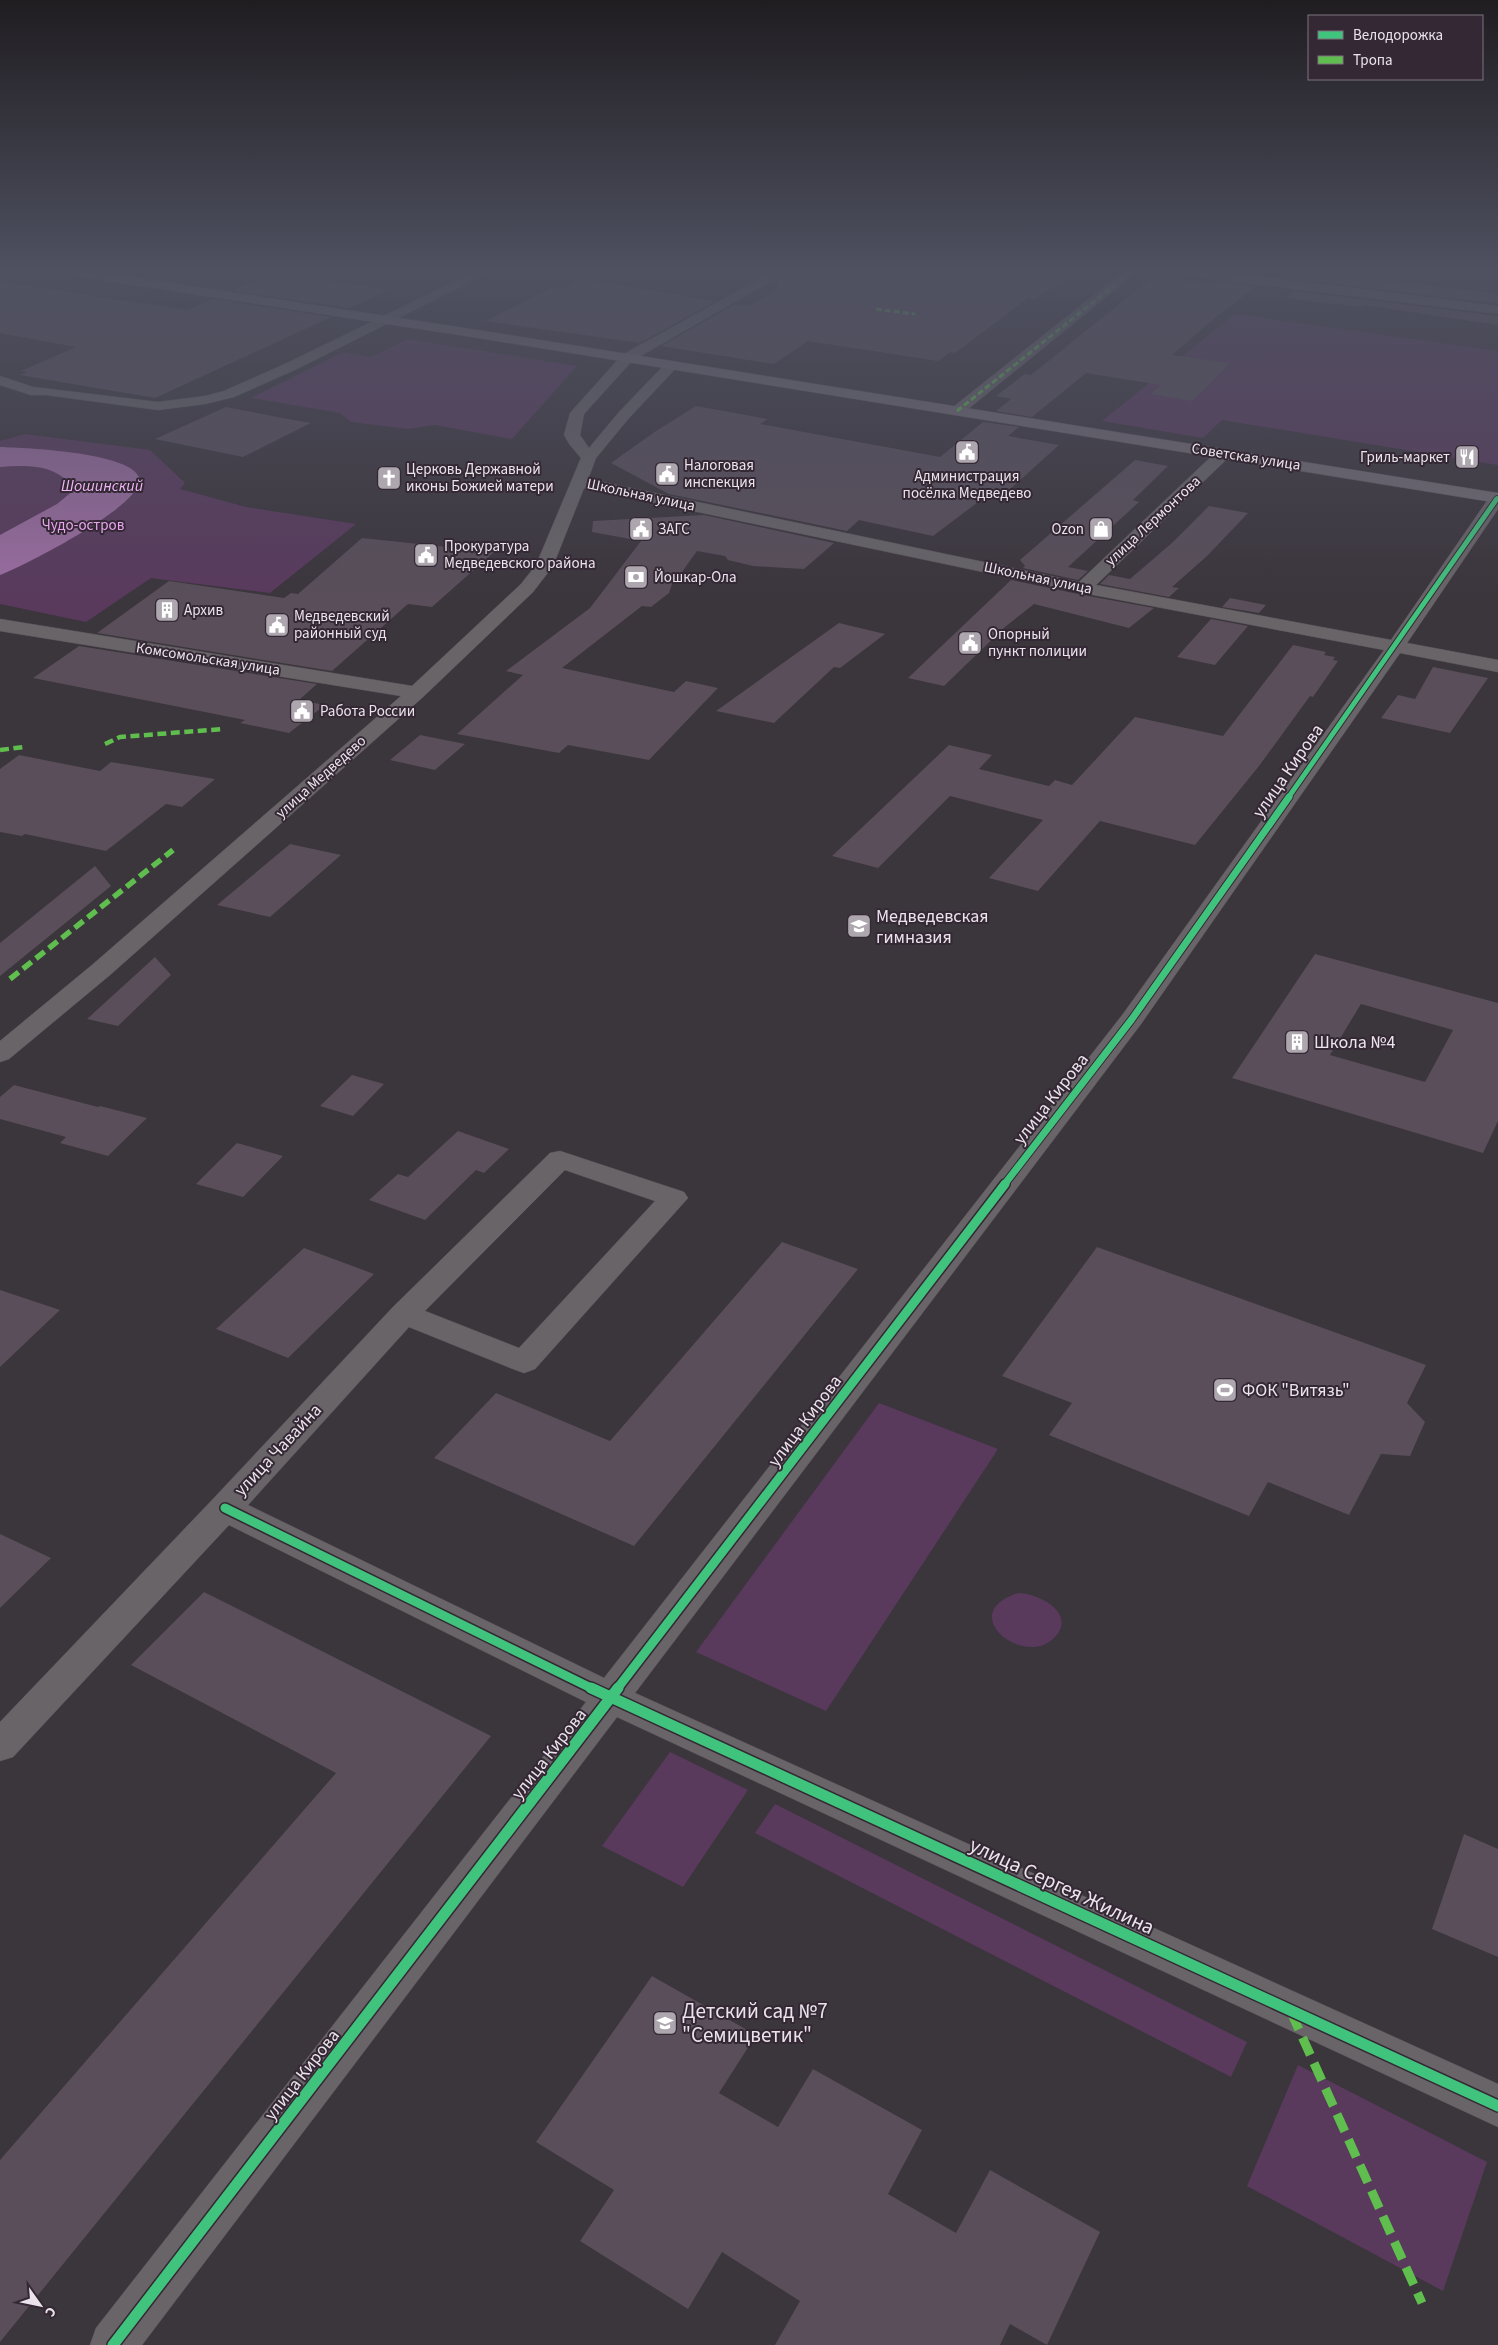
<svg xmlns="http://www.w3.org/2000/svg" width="1498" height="2345" viewBox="0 0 1498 2345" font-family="'Source Sans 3',sans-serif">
<rect width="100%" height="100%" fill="#3b353c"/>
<path fill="#593a5d" d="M1235,314L1498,351V465L1222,420L1203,438L1102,421Z
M407,339L577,366L512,439L435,425L408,429L351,422L340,413L251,398L343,352L371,357Z
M25,434L150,450L185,483L180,489L246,507L356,524L270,593L151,578L86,622L0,604V441Z
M879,1403L998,1449L826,1711L696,1652Z
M1019,1593C1040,1594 1078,1614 1054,1638C1023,1669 954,1612 1019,1593Z
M670,1752L748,1790L683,1887L602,1846Z
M775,1804L1247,2042L1231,2077L755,1833Z
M1298,2065L1487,2162L1443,2291L1247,2186Z"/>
<path fill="#9b6da1" d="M0,447C26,448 128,452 139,477C150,502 22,567 0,575V535L57,504L74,490C58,464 28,465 0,467Z"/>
<path fill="#594e5a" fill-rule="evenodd" d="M789,272H1076L1035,299L1028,298L955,353L950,352L938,361L808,341L774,364L661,346L735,304L749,306L777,290L778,279Z
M1312,272L1498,294V304L1304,280Z
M274,273L389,290L350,308L233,291Z
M1153,277L1213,284L1216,282L1256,287L1217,316L1172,355L1230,363L1192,401L1151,394L1161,385L1086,373L1032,417L996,411L1011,399L996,396L1025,374L1031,375Z
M580,279L716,301L640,343L486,321L553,287L562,288Z
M0,282L187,310L213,299L331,317L155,398L20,375L28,372L21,371L76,347L0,333Z
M1294,291L1498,316V325L1364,305L1362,307L1332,303L1330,304L1287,298Z
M696,406L768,419L760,424L940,457L983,422L1019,427L1008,436L1059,445L1007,492L994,490L933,536L859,520L847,531L669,494L611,463L656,431Z
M226,407L288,419L311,423L243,457L155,439Z
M1135,460L1168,466L1133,500L1139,502L1068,567L1088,571L1078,580L1023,568L1025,566L1020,560Z
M1209,506L1248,513L1207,556L1172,587L1179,588L1169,597L1100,584L1109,575L1130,579L1173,542Z
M704,515L834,543L804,569L753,566L728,560L725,556L697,551L682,572L675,575L669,593L651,607L642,606L562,668L674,692L686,681L718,688L649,760L568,745L559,753L457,734L523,675L506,671L590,608L641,541L592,532L593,521Z
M362,538L494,552L432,607L408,604L332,671L97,633L169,581L284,598L291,593L298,594Z
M1011,580L1083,595L1154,608L1129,628L1034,604L1005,627L944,686L908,678Z
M1230,598L1266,605L1259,613L1222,607Z
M1211,619L1248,626L1215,665L1177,657Z
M839,623L885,634L840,668L834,667L774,723L716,711Z
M1293,645L1326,652L1324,655L1335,657L1333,660L1338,661L1313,697L1310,696L1259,766L1195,845L1100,821L1038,891L989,878L1043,820L950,796L878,868L832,856L949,745L992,755L979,769L1049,786L1055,780L1072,785L1135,717L1223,736Z
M79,646L317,684L299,700L325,705L289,733L240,723L245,720L33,678Z
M1433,667L1488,678L1450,733L1381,718L1398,695L1415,699Z
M420,735L465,744L435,770L390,760Z
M19,755L100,771L111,762L215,779L182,807L166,804L106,851L25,834L22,836L0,832V769Z
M290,844L341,855L270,917L217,905Z
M95,866L111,886L0,976V943Z
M1315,954L1498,1003V1121L1483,1153L1232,1078ZM1361,1004L1453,1030L1425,1082L1330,1055Z
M155,957L171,975L118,1026L87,1019Z
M352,1075L384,1084L353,1116L320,1106Z
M14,1085L98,1107L100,1106L147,1118L108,1156L60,1143L66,1137L0,1119V1097Z
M458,1131L509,1149L484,1173L476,1170L425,1220L369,1200L398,1174L408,1177Z
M237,1143L283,1156L243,1197L196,1184Z
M782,1242L858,1269L634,1546L434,1458L496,1393L610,1441Z
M1097,1247L1426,1365L1407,1403L1425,1422L1410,1456L1381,1454L1349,1515L1268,1482L1249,1516L1049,1435L1072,1403L1002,1376Z
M304,1248L374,1274L288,1358L216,1329Z
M0,1290L60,1310L0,1367Z
M0,1534L51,1558L0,1608Z
M204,1592L491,1736L0,2342V2160L336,1773L131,1665Z
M1464,1834L1498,1849V1957L1432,1929Z
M652,1976L756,2035L719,2093L778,2127L813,2069L922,2130L888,2194L956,2233L990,2170L1100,2232L1047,2345L1010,2324L1000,2345H775L800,2301L722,2252L688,2309L580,2241L614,2190L536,2142Z"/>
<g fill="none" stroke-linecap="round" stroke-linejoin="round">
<defs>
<path id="minor" d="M474,272H490L297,369L234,397L205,404L158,410L46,395H31L0,385V376L33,387L158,402L205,396L224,391L287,363Z
M772,272H787L632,361L584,414L580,435L589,448L619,412L667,362L672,361L679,365L629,418L596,458L588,479L1079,582L1217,451H1229L1231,454L1229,457L1096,585L1391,640L1491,495L1497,493L1498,509L1407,643L1498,660V672L1400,653L1141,1024L635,1693L1498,2084V2127L617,1717L142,2345H90L96,2328L586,1702L229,1525L13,1757L0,1761V1722L213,1499L393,1307L550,1153L560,1151L684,1192L688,1198L535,1369L524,1373L513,1369L409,1327L248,1505L604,1678L1123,1014L1384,650L1083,593L584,488L553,566L533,592L423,697L322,787L110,975L9,1059L0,1062V1041L92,965L401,696L0,631V619L412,686L521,584L536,565L581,458L570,445L564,435L570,413L622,355ZM565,1170L655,1201L519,1348L425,1311Z
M1123,272H1137L962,414H952L950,411L952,408Z
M1186,272H1223L1498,306V314L1192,276Z"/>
<path id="major" d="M69,272H100L478,330L1498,493V503L478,338L75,276Z"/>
</defs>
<use href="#minor" stroke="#575158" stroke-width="1"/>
<use href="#major" stroke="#575158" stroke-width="1"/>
<use href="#minor" fill="#686468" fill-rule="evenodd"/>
<use href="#major" fill="#726b73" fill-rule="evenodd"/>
<path stroke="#5fbe4e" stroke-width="3" stroke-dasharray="6 3" stroke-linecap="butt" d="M876,309L915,314
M957,411L1131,272"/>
<path stroke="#5fbe4e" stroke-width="4.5" stroke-dasharray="9 4.5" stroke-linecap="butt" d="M105,744L120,737L223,729
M0,750L24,747"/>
<path stroke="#5fbe4e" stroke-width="5.5" stroke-dasharray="11 5.5" stroke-linecap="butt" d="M10,979L173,850"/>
<path stroke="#5fbe4e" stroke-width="9" stroke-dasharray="19 9" stroke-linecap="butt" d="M1291,2012L1422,2303"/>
<defs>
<path id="cycleway-far4" d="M1495,501L1497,498"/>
<path id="cycleway-far3" d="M1288,798L1496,500"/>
<path id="cycleway-far2" d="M1004,1185L1132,1019L1289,797"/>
<path id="cycleway-far1" d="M225,1508L593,1689
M617,1689L1005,1184"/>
<path id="cycleway" d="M591,1688L1498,2106
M113,2345L618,1688"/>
</defs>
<use href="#cycleway-far4" stroke="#342835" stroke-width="5.5"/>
<use href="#cycleway-far3" stroke="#342835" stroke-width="7"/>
<use href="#cycleway-far2" stroke="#342835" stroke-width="9"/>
<use href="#cycleway-far1" stroke="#342835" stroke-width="12"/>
<use href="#cycleway" stroke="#342835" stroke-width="14"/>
<use href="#cycleway-far4" stroke="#40c37c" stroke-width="4"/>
<use href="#cycleway-far3" stroke="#40c37c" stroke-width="5"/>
<use href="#cycleway-far2" stroke="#40c37c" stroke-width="7"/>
<use href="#cycleway-far1" stroke="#40c37c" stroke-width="9"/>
<use href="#cycleway" stroke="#40c37c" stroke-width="11"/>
</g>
<linearGradient id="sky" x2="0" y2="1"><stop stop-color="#201d21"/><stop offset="0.45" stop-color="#4f5161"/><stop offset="1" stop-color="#4f5161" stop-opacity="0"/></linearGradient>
<rect width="1498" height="600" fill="url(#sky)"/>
<defs>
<symbol id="civic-square" viewBox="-11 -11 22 22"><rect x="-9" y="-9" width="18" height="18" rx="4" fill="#ada6ae" stroke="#342835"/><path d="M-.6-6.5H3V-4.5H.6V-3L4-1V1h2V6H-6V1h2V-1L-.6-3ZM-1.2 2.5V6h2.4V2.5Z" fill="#fff"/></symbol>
<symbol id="restaurant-square" viewBox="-11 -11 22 22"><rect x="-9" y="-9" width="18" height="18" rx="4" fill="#ada6ae" stroke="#342835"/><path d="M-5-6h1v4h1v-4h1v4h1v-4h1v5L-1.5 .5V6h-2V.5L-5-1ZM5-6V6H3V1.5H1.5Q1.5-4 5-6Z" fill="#fff"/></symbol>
<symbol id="church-square" viewBox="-11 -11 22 22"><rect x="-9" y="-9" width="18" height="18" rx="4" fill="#ada6ae" stroke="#342835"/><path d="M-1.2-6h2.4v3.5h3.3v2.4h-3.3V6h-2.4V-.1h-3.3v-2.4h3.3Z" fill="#fff"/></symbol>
<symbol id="shop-square" viewBox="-11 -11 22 22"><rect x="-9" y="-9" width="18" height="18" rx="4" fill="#ada6ae" stroke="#342835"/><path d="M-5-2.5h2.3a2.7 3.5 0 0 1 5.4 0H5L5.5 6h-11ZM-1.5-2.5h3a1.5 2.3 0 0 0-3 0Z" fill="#fff"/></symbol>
<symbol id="bank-square" viewBox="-11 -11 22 22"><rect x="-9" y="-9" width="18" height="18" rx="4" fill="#ada6ae" stroke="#342835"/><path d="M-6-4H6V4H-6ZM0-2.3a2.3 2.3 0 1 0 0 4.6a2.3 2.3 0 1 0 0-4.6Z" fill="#fff"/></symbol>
<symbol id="building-square" viewBox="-11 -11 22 22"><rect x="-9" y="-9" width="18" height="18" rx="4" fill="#ada6ae" stroke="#342835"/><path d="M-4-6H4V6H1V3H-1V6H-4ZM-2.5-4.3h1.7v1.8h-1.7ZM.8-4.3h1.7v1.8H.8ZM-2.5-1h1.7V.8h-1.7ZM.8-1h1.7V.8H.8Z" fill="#fff"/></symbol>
<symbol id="school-square" viewBox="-11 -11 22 22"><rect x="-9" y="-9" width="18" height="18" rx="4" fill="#ada6ae" stroke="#342835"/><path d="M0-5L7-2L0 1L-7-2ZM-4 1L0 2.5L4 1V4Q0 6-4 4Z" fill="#fff"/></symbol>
<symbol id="stadium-square" viewBox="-11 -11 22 22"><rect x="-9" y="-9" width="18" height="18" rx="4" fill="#ada6ae" stroke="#342835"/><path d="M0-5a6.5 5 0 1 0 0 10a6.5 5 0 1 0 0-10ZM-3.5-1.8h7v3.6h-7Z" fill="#fff"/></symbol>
</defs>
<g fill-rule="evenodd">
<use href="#civic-square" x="953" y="438" width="28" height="28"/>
<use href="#restaurant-square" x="1453" y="443" width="28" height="28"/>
<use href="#civic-square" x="653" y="460" width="28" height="28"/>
<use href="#church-square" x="375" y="464" width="28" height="28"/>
<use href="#civic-square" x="627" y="515" width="28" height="28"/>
<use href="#shop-square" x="1087" y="515" width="28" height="28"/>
<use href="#civic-square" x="412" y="541" width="28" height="28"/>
<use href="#bank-square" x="622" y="563" width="28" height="28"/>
<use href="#building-square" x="153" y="596" width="28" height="28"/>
<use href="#civic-square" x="263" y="611" width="28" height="28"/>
<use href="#civic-square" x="956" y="629" width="28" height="28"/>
<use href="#civic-square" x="288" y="697" width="28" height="28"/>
<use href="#school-square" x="845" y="912" width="28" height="28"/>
<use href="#building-square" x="1283" y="1028" width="28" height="28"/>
<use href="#stadium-square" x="1211" y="1376" width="28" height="28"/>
<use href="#school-square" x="651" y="2009" width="28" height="28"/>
</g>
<g text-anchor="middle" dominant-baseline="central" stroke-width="4" stroke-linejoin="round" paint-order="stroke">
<g font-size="15" fill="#ebe3ec" stroke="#342835">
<text transform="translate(1246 457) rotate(9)">Советская улица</text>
<text transform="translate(641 495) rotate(12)">Школьная улица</text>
<text transform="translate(1153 521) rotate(-43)">улица Лермонтова</text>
<text transform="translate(1038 578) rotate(12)">Школьная улица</text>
<text transform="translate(208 659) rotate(9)">Комсомольская улица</text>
<text transform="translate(321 777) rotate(-42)">улица Медведево</text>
</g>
<g font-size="15" fill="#ebe3ec" stroke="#342835" text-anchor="start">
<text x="1450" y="457" text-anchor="end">Гриль-маркет</text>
<text x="684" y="465">Налоговая<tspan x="684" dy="17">инспекция</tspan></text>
<text x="406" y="469">Церковь Державной<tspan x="406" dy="17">иконы Божией матери</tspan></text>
<text x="967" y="476" text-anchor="middle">Администрация<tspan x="967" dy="17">посёлка Медведево</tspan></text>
<text x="658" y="529">ЗАГС</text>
<text x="1084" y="529" text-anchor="end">Ozon</text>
<text x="444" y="546">Прокуратура<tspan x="444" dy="17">Медведевского района</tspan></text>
<text x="654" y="577">Йошкар-Ола</text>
<text x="184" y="610">Архив</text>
<text x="294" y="616">Медведевский<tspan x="294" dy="17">районный суд</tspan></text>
<text x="988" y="634">Опорный<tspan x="988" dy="17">пункт полиции</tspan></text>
<text x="320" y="711">Работа России</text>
</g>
<g font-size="15" fill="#eaa4f2" stroke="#342835">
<text x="83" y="525">Чудо-остров</text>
</g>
<g font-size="16" font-style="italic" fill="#efb6f6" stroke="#342835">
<text x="102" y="486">Шошинский</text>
</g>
<g font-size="18" fill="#ebe3ec" stroke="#342835">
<text transform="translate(1288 771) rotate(-55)">улица Кирова</text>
<text transform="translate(1051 1099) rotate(-52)">улица Кирова</text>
<text transform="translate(805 1421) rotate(-53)">улица Кирова</text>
<text transform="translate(278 1450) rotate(-47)">улица Чавайна</text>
<text transform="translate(549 1754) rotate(-52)">улица Кирова</text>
<text transform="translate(302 2075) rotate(-52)">улица Кирова</text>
</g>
<g font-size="18" fill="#ebe3ec" stroke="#342835" text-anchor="start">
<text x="876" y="916">Медведевская<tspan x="876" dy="21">гимназия</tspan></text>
<text x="1314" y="1042">Школа №4</text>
<text x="1242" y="1390">ФОК "Витязь"</text>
</g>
<g font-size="21" fill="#ebe3ec" stroke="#342835">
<text transform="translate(1062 1886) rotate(25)">улица Сергея Жилина</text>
</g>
<g font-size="21" fill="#ebe3ec" stroke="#342835" text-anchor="start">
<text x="682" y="2011">Детский сад №7<tspan x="682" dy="24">"Семицветик"</tspan></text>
</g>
</g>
<rect x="1308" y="15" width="175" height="65" fill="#342835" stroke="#7d737e"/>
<rect x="1318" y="31" width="25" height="8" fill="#40c37c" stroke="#7d737e"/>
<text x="1353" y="40" font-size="15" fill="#ebe3ec">Велодорожка</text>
<rect x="1318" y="56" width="25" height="8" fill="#5fbe4e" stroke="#7d737e"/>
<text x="1353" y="65" font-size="15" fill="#ebe3ec">Тропа</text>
<g transform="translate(40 2305) rotate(123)" stroke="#342835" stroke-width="4" paint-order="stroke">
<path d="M0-4L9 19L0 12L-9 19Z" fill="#ebe3ec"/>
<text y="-8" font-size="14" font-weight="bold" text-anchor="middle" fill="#ebe3ec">С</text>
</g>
</svg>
